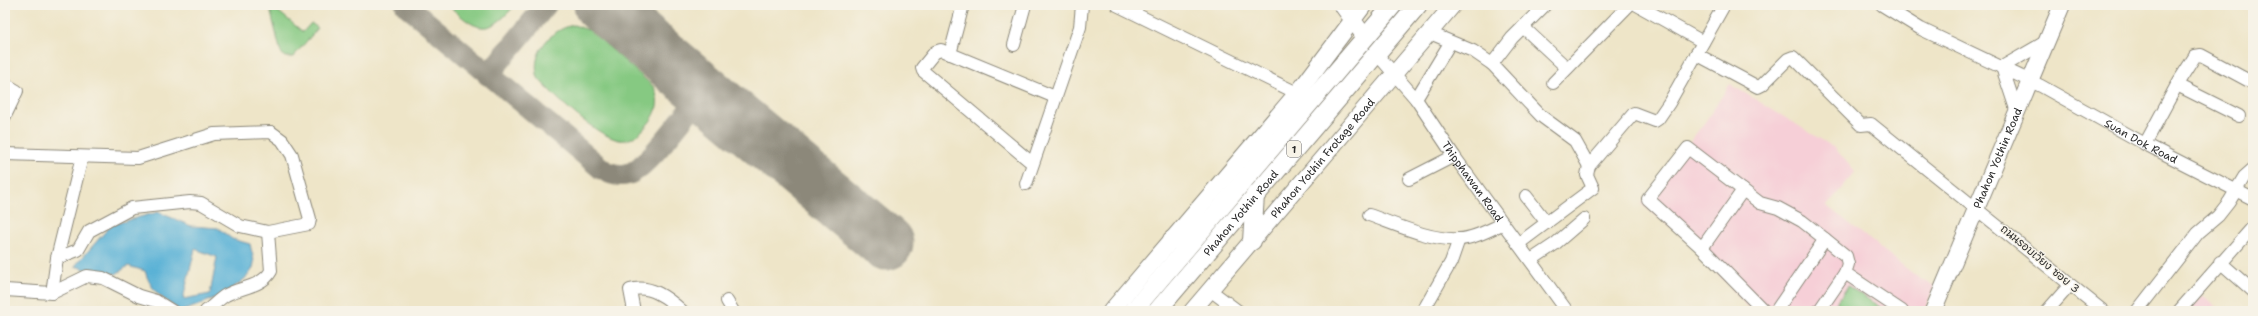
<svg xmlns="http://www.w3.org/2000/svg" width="2258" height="316" viewBox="0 0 2258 316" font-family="'Shantell Sans','Playpen Sans Thai',sans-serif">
<rect width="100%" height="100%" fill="#f7f3e8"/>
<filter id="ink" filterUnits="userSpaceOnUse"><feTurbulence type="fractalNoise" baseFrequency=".025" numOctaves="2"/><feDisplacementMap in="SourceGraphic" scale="8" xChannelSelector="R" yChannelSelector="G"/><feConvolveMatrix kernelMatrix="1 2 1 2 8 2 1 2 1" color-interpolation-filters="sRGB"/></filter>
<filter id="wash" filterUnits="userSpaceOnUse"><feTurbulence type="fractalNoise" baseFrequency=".012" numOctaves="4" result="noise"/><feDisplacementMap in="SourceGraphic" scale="16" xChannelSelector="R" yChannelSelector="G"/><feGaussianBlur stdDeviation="0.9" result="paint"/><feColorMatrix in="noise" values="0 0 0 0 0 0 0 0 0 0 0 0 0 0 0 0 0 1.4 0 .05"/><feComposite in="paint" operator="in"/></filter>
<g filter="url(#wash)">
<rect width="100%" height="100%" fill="#eee5c8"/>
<path fill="#f6cfd7" d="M1730,84L1835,148L1855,172L1827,206L1920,279L1935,286L1924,311H1752L1684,237L1641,204L1705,122Z
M2203,295L2220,311H2189Z"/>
<path fill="#86c982" stroke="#587a56" d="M269,5H275L273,7L303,32L311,23L318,28L293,57H286L281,53Z
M448,5H515C487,38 477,31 448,5Z
M574,25L591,31L654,87C660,102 658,112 648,124C642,131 636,138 626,140C605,145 552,95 538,78C530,54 550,29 574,25Z
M1848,286L1886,311H1831Z"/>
<path fill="#59b1d6" stroke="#426e80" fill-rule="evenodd" d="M158,212L191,226L218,228L232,239L250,244C251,250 254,257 254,263C253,284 200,306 181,311C164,300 151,292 145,271L128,266L116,274L94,272L75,266L111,225ZM195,249L217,257L210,294L183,299Z"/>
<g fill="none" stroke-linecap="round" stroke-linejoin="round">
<path stroke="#8c887a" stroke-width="22" d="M406,5L602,169C610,174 618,177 628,174C646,170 691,107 705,90
M488,75L546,5"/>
<path stroke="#8c887a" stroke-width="55" d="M601,5L886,243"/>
</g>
</g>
<g filter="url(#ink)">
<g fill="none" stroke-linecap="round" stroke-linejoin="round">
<defs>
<g id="minor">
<path d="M1117,5L1297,93"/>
<path d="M1637,5L1703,42"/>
<path id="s1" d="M1882,5L1921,29L2041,86L2145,144L2253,199"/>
<path d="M1523,27L1567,68"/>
<path d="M1430,33L1473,51L1492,64L1541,116L1575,141L1589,166L1634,113L1655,121L1658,119L1669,103L1724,5"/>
<path d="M1014,45L1025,5"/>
<path id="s2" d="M1376,53L1416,99L1454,156L1567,311"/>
<path d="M950,54L963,5"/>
<path d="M1696,54L1758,87L1762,85L1788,59L1793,57L1861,125L1871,124L2103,311"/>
<path d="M1492,64L1512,38L1545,5"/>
<path d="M1553,83L1629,5"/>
<path d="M5,84L17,91L5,116"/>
<path d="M2177,85L2239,116"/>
<path d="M1416,99L1450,43"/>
<path d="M2017,112L2002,67L2047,41"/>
<path d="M2145,144L2179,81L2195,56L2201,55L2253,83"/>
<path d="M5,154L138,158L214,134L271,132L282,140L292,155L310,219L309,224L268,232L271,271C262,287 241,287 226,295C219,299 213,306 206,311"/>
<path d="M1032,163L923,71L922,68L935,52L941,50L1055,97"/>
<path d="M1409,179L1454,156"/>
<path d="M1026,184L1080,27L1082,5"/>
<path d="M1526,196L1547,223"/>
<path d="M1369,215C1395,224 1431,241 1459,239C1472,239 1490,230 1502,224"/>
<path d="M1518,244L1593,188L1587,175L1589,166"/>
<path d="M1702,248L1743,190"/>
<path d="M57,258L78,250L89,231L132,208L190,202L201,203L240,226L268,232"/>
<path d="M1531,260L1555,244L1584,219"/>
<path d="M2220,262L2253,291"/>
<path d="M5,290L52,293L57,258L82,157"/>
<path d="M1210,290L1238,311"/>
<path d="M52,293L87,276L103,278L139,296L156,301L172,311"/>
<path d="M727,301L733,311"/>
<path d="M634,311L630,290C650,284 668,298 682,311"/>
<path d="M1423,311L1451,262L1459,239"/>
<path d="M1764,311L1702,248L1648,199L1688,148L1760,203L1778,208L1802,221L1825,239L1846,256L1848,264L1845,273L1902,311"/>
<path d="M1776,311L1825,239"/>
<path d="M1819,311L1845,273"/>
<path d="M2047,311L2070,285"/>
<path d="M2137,311L2198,233L2218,216L2229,202L2244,177L2253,169"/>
<path d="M2179,311L2253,227"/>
</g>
<g id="major">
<path d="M1342,5L1365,37"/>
<path d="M1111,311L1303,86L1364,5"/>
<path id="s3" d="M1192,311L1453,5"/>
<path id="s4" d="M1933,311L2062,5"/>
</g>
<g id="highway">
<path d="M1172,240L1203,222"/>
<path d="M1252,241L1255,195"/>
<path d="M1133,311L1393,5"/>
<path id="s5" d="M1157,311L1418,5"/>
</g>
</defs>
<use href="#minor" stroke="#8c887a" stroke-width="14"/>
<use href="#major" stroke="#8c887a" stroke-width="18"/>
<use href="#highway" stroke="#8c887a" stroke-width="20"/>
<use href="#minor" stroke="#fff" stroke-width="12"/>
<use href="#major" stroke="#fff" stroke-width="16"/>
<use href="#highway" stroke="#fff" stroke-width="18"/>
</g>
</g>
<g text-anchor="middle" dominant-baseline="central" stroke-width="3" stroke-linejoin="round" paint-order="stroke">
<rect fill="#f7f3e8" stroke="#686764" stroke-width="1" x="1287" y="141" width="14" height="16" rx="3"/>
<g font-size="10" font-weight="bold" fill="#2b2b2b">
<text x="1294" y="149">1</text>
</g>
<g font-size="11" fill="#2b2b2b" stroke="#f7f3e8">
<text stroke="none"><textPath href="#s1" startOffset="293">Suan Dok Road</textPath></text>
<text stroke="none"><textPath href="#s3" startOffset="201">Phahon Yothin Frotage Road</textPath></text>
<text stroke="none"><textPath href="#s4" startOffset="166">Phahon Yothin Road</textPath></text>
<text stroke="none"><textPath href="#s2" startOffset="161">Thipphawan Road</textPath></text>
<text stroke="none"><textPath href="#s5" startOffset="129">Phahon Yothin Road</textPath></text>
<text transform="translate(2040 259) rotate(40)">ถนนรอบเวียง ซอย 3</text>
</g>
</g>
<rect width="2258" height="316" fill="none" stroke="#f7f3e8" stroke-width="20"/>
</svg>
